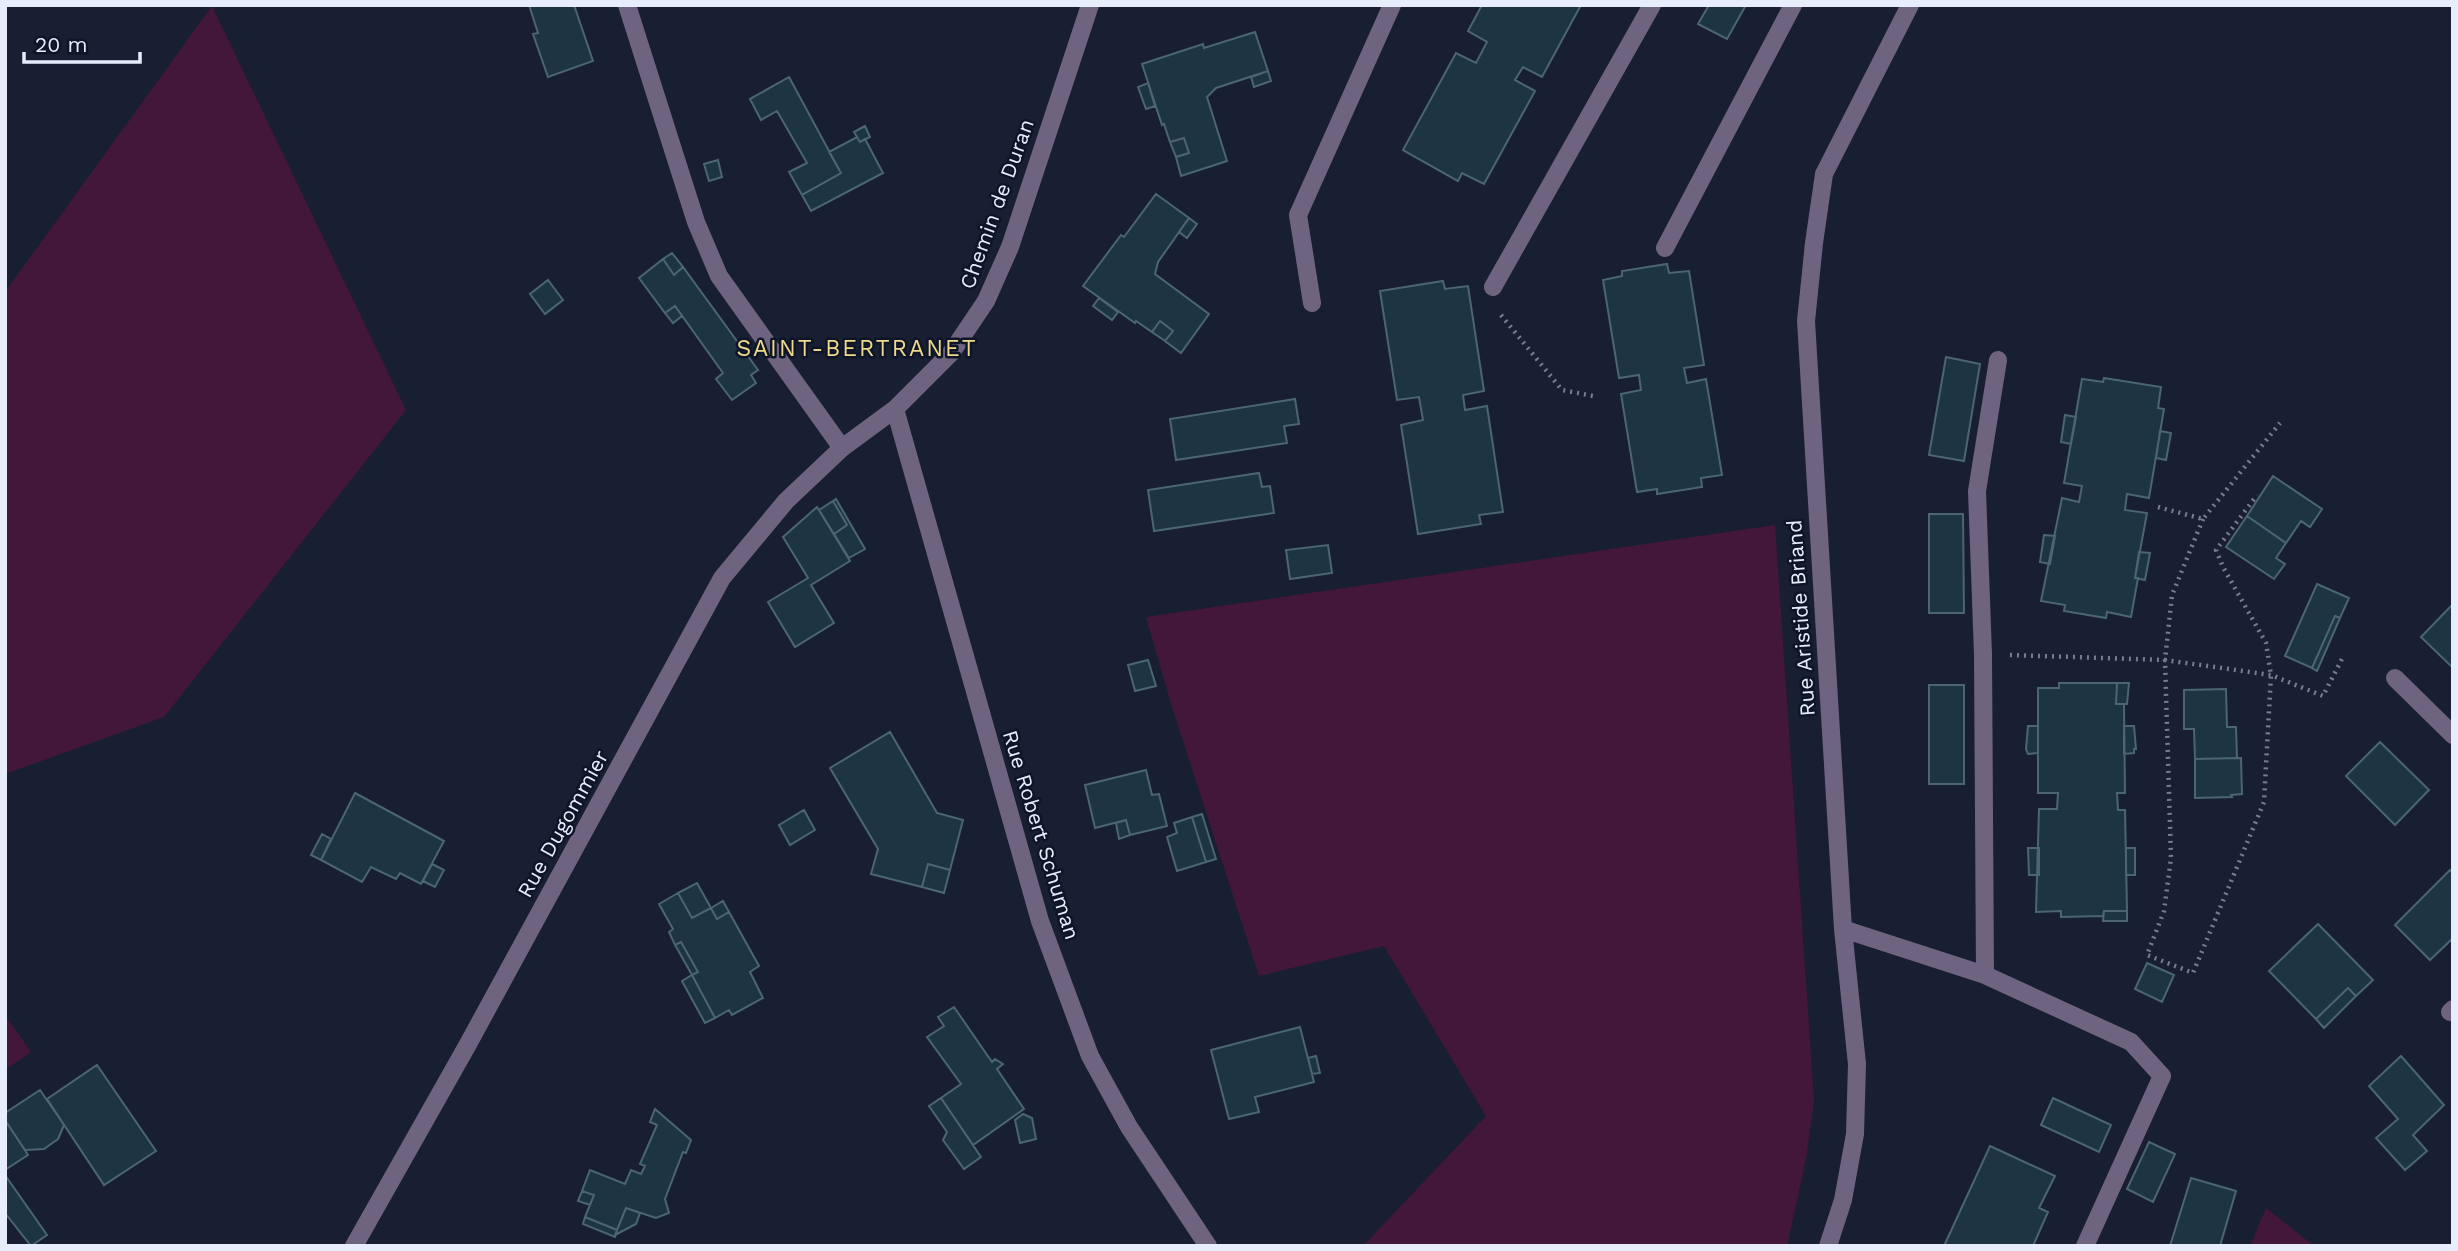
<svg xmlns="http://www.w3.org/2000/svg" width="2458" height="1251" font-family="'Work Sans',sans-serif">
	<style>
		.green { fill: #431739 }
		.building { fill: #1d3543; stroke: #4b6574; stroke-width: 2 }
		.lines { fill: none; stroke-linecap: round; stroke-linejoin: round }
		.path { stroke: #787e8f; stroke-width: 4.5; stroke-dasharray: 2 5; stroke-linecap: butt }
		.minor { stroke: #6f647f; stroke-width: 18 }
		.labels { text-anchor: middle; stroke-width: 5; stroke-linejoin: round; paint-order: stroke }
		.street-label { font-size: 21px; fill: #e7edfb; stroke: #0f1528 }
		.neighbourhood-label { font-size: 23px; letter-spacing: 2px; fill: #eed98c; stroke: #0f1528 }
	</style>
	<rect width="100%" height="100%" fill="#181f32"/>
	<path class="green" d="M212,6L406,410L164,717L5,774V292Z
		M1775,525L1814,1101L1806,1159L1787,1246H1363L1486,1116L1384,946L1259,976L1171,704L1146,617Z
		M5,1015L31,1052L5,1070Z
		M2266,1208L2314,1246H2250Z"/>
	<path class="building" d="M529,5H574L593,61L548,77L533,34L538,33Z
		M1482,5H1581L1542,77L1523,67L1515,80L1535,91L1484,184L1462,173L1458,181L1403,150L1456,53L1476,63L1487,42L1468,31Z
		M1709,5H1746L1727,39L1698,24Z
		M1255,32L1268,71L1216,88L1207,97L1227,161L1181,176L1176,157L1189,153L1184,138L1170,142L1164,124L1162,125L1142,64L1203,44L1204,48Z
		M1268,71L1271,81L1254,87L1251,77Z
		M789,77L841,173L802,195L789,172L807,163L777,111L761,120L750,99Z
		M1148,83L1155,106L1146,109L1138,87Z
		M865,126L870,137L860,142L854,132Z
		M857,137L860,142L865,139L883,173L811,211L802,195L841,173L829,152Z
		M1184,138L1189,153L1176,157L1170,142Z
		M718,160L722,177L709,181L704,164Z
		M1156,194L1189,218L1158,262L1155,274L1209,314L1181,353L1165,341L1173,331L1160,321L1152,332L1136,321L1135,323L1083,286L1121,235L1124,237Z
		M1189,218L1197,224L1187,238L1179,232Z
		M672,253L683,267L674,275L663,259Z
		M663,259L674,275L683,267L758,370L751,375L756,383L732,400L716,379L723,373L675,306L665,313L639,278Z
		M1667,264L1669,273L1689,271L1704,365L1684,368L1687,383L1706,379L1722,475L1701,478L1702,487L1657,494V489L1637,492L1621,394L1641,390L1639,375L1619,378L1603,280L1622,276V271Z
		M548,280L563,300L545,314L530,294Z
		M1443,281L1445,289L1468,286L1484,391L1463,395L1465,410L1487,406L1503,512L1479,515L1481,524L1418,534L1401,425L1423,420L1419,397L1397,400L1380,291Z
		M1099,298L1118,312L1112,320L1093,306Z
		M675,306L682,316L673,323L665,313Z
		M1160,321L1173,331L1165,341L1152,332Z
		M1946,357L1980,364L1964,461L1929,455Z
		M2104,378L2161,387L2158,408L2164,409L2149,498L2127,494L2125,510L2147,513L2135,578H2138L2131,617L2107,612L2106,618L2064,611L2065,605L2041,601L2062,498L2079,502L2082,486L2064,483L2082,379L2103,382Z
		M1295,399L1299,424L1284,426L1287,443L1176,460L1170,419Z
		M2065,415L2076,417L2071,444L2061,442Z
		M2160,431L2171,433L2166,460L2156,458Z
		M1259,473L1262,487L1270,486L1274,513L1154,531L1148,490Z
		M2273,476L2322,509L2310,527L2301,521L2286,543L2247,516Z
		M836,499L865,549L849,558L834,534L847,525L833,501Z
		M833,501L847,525L834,534L819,510Z
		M817,507L850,561L811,585L834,623L795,647L768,602L808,578L783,537Z
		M1929,514H1963L1964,613H1929Z
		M2247,516L2286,543L2276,558L2285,564L2274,579L2226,547Z
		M2044,535L2055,536L2050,564L2040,562Z
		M1328,545L1332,573L1290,579L1286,550Z
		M2139,552L2150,553L2145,580L2135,578Z
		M2317,584L2349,598L2340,618L2335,616L2312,668L2285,656Z
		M2453,604V668L2421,637Z
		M2335,616L2340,618L2317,671L2312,668Z
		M1148,660L1156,686L1135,691L1128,665Z
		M2059,683H2117L2116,704H2124L2125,793H2117L2118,810H2125L2127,911H2104L2103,916L2061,917V911L2036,912L2039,809H2057L2058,793H2038V688H2059Z
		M2117,683H2129L2127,704H2116Z
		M1929,685H1964V784H1929Z
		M2226,689L2227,727H2236L2237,758L2195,759L2194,729H2184V690Z
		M2028,726H2038V753L2028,754L2026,749Z
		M2124,726H2134L2136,749H2134V753L2124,754Z
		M890,732L937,813L963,820L950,870L928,864L922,887L871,874L878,849L830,768Z
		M2380,742L2429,790L2395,825L2346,776Z
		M2241,758L2242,794L2231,795L2232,797L2195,798V759Z
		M1146,770L1152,795L1159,794L1167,826L1130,835L1126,820L1095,828L1085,785Z
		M355,793L444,841L421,884L400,873L396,879L371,867L362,882L321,860Z
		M804,810L815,830L790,845L779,825Z
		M1202,814L1216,859L1206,862L1192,817Z
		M1192,817L1206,862L1177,871L1167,837L1177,833L1174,823Z
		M1126,820L1130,835L1119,839L1116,823Z
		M322,834L331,839L321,860L311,855Z
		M2028,848H2039V875H2029Z
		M2126,848H2135V875H2126Z
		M432,864L444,870L435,887L423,881Z
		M928,864L950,870L944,893L922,887Z
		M2450,870L2453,873V938L2430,960L2395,925Z
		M697,883L711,908L692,918L678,893Z
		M678,893L692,918L711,908L717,919L729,912L759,966L750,972L763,998L732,1015L729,1010L715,1018L692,975L698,972L681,942L675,945L669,932L673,929L659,904Z
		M723,901L729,912L717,919L711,908Z
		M2104,911H2127V921H2103Z
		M2318,924L2373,980L2356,996L2348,988L2316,1019L2269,971Z
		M681,942L698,972L692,975L675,945Z
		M2147,963L2174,975L2162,1002L2135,989Z
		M692,975L715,1018L705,1023L682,981Z
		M2348,988L2356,996L2324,1028L2316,1019Z
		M954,1007L992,1062L995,1059L1003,1064L997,1069L1024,1109L973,1145L941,1098L961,1084L927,1037L944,1026L938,1017Z
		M1300,1027L1314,1082L1255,1097L1259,1112L1229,1119L1211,1050Z
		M1316,1056L1320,1073L1312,1074L1308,1058Z
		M2401,1056L2444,1105L2413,1135L2427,1151L2405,1170L2376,1138L2398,1119L2369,1086Z
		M97,1065L156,1151L104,1185L47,1099Z
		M40,1090L64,1125L58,1139L44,1149L25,1150L5,1120V1113Z
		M941,1098L981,1157L964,1169L943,1140L947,1132L929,1106Z
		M2053,1098L2111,1125L2099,1152L2041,1125Z
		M655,1109L691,1140L686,1153L683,1152L665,1199L669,1213L656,1218L626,1208L617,1230L585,1217L594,1195L582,1191L590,1170L625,1184L631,1170L641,1174L645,1166L640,1164L657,1125L650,1122Z
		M1023,1114L1032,1118L1036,1139L1020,1143L1015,1120Z
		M5,1120L28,1155L5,1170Z
		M2149,1142L2175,1154L2153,1202L2127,1189Z
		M1990,1146L2055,1176L2039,1208L2048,1212L2033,1246H1944Z
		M5,1175L47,1235L31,1246L5,1213Z
		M2191,1178L2236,1191L2220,1246H2170Z
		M582,1191L594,1195L590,1205L578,1201Z
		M626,1208L640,1213L636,1224L615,1235Z
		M585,1217L617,1230L615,1237L583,1224Z"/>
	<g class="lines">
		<path class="path" d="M1501,315L1562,390L1593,396
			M2158,507L2203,519L2280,423
			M2203,519L2172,595L2165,660L2271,675L2323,696L2344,655
			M2010,655L2165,660L2171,858L2164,911L2147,955L2193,973L2264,802L2271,675L2266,643L2223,567L2216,550L2257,495"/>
		<path class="minor" d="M627,5L696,222L719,276L842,448
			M1665,248L1793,5
			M1493,287L1652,5
			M1312,303L1298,215L1392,5
			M895,409L1040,921L1090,1056L1129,1127L1208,1246
			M2395,678L2453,735
			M1843,929L1985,975L2131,1042L2162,1076L2085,1246
			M1985,975L1983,654L1977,491L1998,360
			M2450,1012L2453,1009
			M354,1246L467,1046L722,578L786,501L842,448L895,409L951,353L986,301L1010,247L1090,5
			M1828,1246L1843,1200L1855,1134L1857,1064L1843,929L1806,321L1814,243L1824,174L1910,5"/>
	</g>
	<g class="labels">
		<g class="street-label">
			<text transform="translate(997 204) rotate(-70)" y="7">Chemin de Duran</text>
			<text transform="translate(1801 618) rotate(-94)" y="7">Rue Aristide Briand</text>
			<text transform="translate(563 824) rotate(-61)" y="7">Rue Dugommier</text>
			<text transform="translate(1041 835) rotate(73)" y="7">Rue Robert Schuman</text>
		</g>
		<g class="neighbourhood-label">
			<text x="857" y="356">SAINT-BERTRANET</text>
		</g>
	</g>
	<rect width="2458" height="1251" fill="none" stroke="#e7edfb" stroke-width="14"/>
	<path d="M24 52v10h116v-10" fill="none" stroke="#e7edfb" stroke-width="3.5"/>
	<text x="35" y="52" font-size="21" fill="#e7edfb" stroke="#0f1528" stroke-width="5" paint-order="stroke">20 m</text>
</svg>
